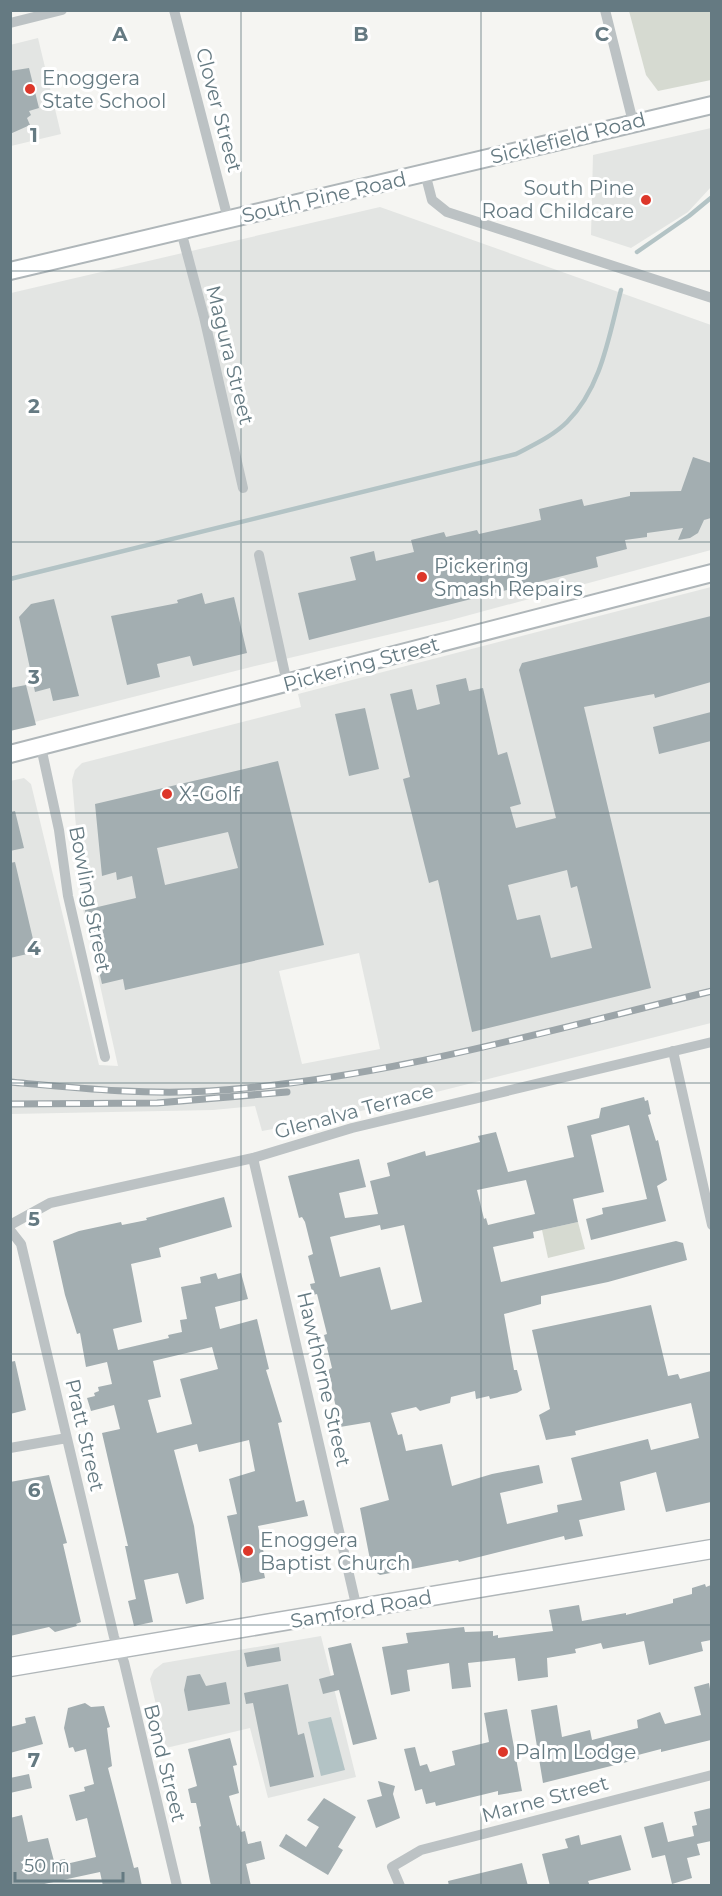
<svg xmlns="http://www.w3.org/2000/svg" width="722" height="1896" font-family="Montserrat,sans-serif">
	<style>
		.built { fill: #e3e5e3; fill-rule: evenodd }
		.green { fill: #d6dad1 }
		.water { fill: #b3c3c5 }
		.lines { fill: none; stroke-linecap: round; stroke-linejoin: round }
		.stream { stroke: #b3c3c5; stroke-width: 4.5 }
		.building { fill: #a3aeb1; fill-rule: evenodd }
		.secondary-casing { stroke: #afb6b9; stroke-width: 20 }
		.primary-casing { stroke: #b0b6b9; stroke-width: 21 }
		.minor { stroke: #bcc2c4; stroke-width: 10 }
		.secondary { stroke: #fff; stroke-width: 16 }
		.primary { stroke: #fff; stroke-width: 18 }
		.rail-casing { stroke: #9ca5a9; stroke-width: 7 }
		.rail { stroke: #fff; stroke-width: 4.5; stroke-dasharray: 14; stroke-linecap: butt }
		.grid { fill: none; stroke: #657a82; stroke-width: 1.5; stroke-opacity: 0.55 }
		.poi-dot { fill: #dd372a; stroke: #fff; stroke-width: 2 }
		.labels { text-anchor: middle; stroke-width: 6; stroke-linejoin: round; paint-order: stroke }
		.poi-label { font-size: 20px; fill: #657a82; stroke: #fff; text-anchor: start }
		.street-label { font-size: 20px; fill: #657a82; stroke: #fff }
		.grid-label { font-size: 20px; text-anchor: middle; font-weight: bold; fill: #657a82; stroke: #fff; stroke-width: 6; stroke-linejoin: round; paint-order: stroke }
	</style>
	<rect width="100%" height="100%" fill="#f5f5f2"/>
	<path class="built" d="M38,38L61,134L11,146L10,45Z
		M711,128V187L688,212L631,248L591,235L593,155Z
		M380,207L711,325V550L451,620L251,667L11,728V293Z
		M711,587V1023L333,1118L262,1131L255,1106L213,1110L11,1114L10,781L24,778L31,784L99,1065L118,1066L83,909L72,780L75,770L82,763L301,707L298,694ZM359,953L380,1049L302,1064L279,971Z
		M321,1636L356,1777L268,1798L250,1728L166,1748L150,1679L154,1670L163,1663Z"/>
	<path class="green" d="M629,11H711V80L658,91L646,75Z
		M578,1222L585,1249L548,1258L542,1230Z"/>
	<path class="water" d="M331,1717L345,1770L321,1776L308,1722Z"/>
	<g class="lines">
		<path class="stream" d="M637,252L689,216L712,197
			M10,579L516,454C533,445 553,436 567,422C602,387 609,335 621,290"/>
	</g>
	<path class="building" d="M29,68L39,108L29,111L31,115L27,118L30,125L10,134V71Z
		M693,457L711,463V518L704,520L698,533L690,538L678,540L683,528L647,533V537L625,540L627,549L596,557L598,567L309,640L298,593L356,580L350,557L374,551L376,561L414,552L411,540L444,532L446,537L477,530L479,534L541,520L539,509L582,499L584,506L630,496V492L681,491Z
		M202,593L205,604L234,597L247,653L193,666L190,656L157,664L160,677L127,685L111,616L178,603L177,600Z
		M54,599L79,696L53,701L50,688L35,692L19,617L31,604Z
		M711,616V682L655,698L654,694L584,707L651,988L472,1032L438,880L429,883L403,779L410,777L390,694L412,689L417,710L440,704L436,685L466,678L469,691L483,688L498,755L507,752L521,804L510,807L516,828L556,818L519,670L522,663ZM567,870L571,888L577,886L592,948L551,958L540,915L517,920L508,885Z
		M26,685L36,725L10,731V688Z
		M365,708L379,769L349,776L335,714Z
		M711,712V741L659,754L653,727Z
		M278,761L324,945L125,990L123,979L102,984L85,910L136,898L132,876L117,880L116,872L102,876L95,804ZM228,832L238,868L165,885L157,848Z
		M15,811L24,848L10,851V812Z
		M15,862L36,952L10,958V863Z
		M644,1097L645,1101L648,1100L651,1114L648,1115L656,1141L658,1140L667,1180L657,1186L666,1221L591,1240L586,1219L603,1214L602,1208L647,1199L629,1125L591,1135L604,1192L573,1199L578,1222L533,1232L534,1238L493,1247L501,1282L676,1241L683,1243L687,1260L608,1282L541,1296V1304L504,1314L514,1370H517L522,1390L517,1393L490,1399L489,1396L476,1399L475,1391L451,1397L450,1403L427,1409L420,1411L416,1407L391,1413L398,1435L402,1434L406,1451L442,1444L452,1486L492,1474L539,1465L543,1483L500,1493L507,1524L558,1512L557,1505L582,1500L571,1458L648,1439L651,1450L699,1438L691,1403L575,1431L576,1435L546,1440L539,1415L550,1409L532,1330L651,1305L668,1376L678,1374L680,1379L711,1371V1502L666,1512L656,1472L620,1482L625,1510L579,1520L583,1536L565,1540L564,1536L459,1562L458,1560L380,1575L372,1570L360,1508L389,1500L370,1422L340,1427L328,1370L332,1368L324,1335L327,1334L317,1294L313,1295L310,1284L315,1283L308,1256L313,1254L305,1222L302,1217L299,1218L288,1176L359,1159L366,1187L339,1193L345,1218L378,1214L370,1181L390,1176L387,1163L425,1151L426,1156L480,1142L478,1136L496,1132L508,1172L574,1157L567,1126L599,1118L601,1108ZM526,1180L535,1214L488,1225L486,1218L484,1219L477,1190ZM380,1225L381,1230L404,1225L422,1302L391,1310L380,1267L340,1277L330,1237Z
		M224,1197L232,1227L159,1248L161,1257L131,1264L142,1322L113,1329L118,1350L169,1338L168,1335L182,1332L180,1320L187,1319L181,1287L201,1283L200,1277L216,1273L218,1279L241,1273L248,1299L215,1307L220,1329L257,1319L269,1369L266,1370L282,1422L278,1423L296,1502L304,1500L308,1516L258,1526L267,1568H263L265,1578L242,1583L227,1516L237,1514L229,1479L255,1471L249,1440L199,1452L197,1444L174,1450L194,1526L204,1599L186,1604L178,1573L144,1580L153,1622L134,1626L128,1601L136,1599L125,1546H128L127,1542L102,1433L120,1429L114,1405L91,1411L87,1398L95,1396L94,1393L99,1391L98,1387L112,1384L107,1362L86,1367L80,1333L77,1334L65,1295L53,1241L79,1231L121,1222L122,1225L147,1220L146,1218ZM212,1347L218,1369L180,1379L192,1424L157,1433L148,1400L161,1397L153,1361Z
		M15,1361L26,1410L10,1414V1362Z
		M49,1475L67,1543L63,1544L81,1622L76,1624L77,1626L55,1632L49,1627L10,1636V1482Z
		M705,1584L706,1587L711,1585V1640L701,1642L703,1651L649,1665L644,1641L603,1649L601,1643L575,1649L576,1653L547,1658L548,1677L518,1681L515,1658L468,1663L471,1687L452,1689L449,1663L407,1670L410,1691L391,1695L382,1647L408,1643L406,1633L464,1627L465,1632L493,1631V1636L498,1635V1638L553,1631L549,1610L579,1605L582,1621L626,1613V1615L673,1603V1599L692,1594V1588Z
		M351,1643L377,1739L353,1745L339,1690L323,1694L319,1679L334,1675L328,1648Z
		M279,1647L281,1661L247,1667L244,1653Z
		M200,1674L206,1686L226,1682L230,1704L188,1711L184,1690L187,1676Z
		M709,1683L711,1695V1740L661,1752V1749L638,1755L639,1759L543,1783L531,1710L557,1705L562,1737L590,1730L592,1740L638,1728L637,1720L660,1712L665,1724L701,1715L694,1687Z
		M288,1684L298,1735L304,1733L314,1777L270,1787L253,1703L246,1704L244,1693Z
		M85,1703L91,1707L104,1706L110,1727L107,1728L112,1766L108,1768L134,1868L138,1867L142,1886H103L100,1872L35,1886H10V1818L22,1815L28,1842L48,1838L54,1861L65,1859L66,1864L96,1857L87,1818L76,1821L69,1795L85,1791L84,1787L94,1784L86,1749L75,1752L73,1747L69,1748L64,1728L68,1708Z
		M507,1709L522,1791L498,1795V1791L436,1806L435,1802L426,1804L422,1789L415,1791L404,1749L415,1747L420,1766L427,1764L430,1772L455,1765L452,1751L489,1742L484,1713Z
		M35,1716L43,1744L10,1753V1727L26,1723L25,1718Z
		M230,1738L237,1765L233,1766L239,1793L229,1796L237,1826L239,1825L241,1832L245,1831L248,1844L261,1841L265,1859L246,1864L251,1886H211L199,1827L201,1826L196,1803H191L188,1789L197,1786L188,1749Z
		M29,1774L32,1788L10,1793V1778Z
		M378,1781L395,1786L393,1794L400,1818L376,1828L367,1800L382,1796Z
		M324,1798L356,1817L338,1847L343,1850L328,1875L279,1846L286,1834L306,1847L319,1827L307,1820Z
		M711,1808V1841L697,1844L700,1855L687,1858L692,1878L672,1884L665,1855L652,1858L644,1827L663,1822L668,1842L694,1836L692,1826L697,1825L694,1812Z
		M579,1835L581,1845L621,1835L631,1870L588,1881L590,1886H550L542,1854L568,1848L565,1839Z
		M522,1863L528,1886H449L448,1881Z"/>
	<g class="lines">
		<g class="secondary-casing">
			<path id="secondary" d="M10,271L712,105
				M10,754L712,573"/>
		</g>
		<g class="primary-casing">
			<path id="primary" d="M10,1667L712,1549"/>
		</g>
		<path class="minor" d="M174,10L228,219
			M605,10L633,122
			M10,23L62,10
			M425,173L432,200L447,212L712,298
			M181,231L204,317L243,488
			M259,555L287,683
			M41,747L59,830L68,896L105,1057
			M673,1051L712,1225
			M253,1158L357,1609
			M10,1225L50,1203L253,1158L352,1128L712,1042
			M10,1230L21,1244L114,1637L124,1662L177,1886
			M10,1448L67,1438
			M400,1886L392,1867L421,1850L712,1775"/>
		<use href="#secondary" class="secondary"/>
		<use href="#primary" class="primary"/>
		<g class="rail-casing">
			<path id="rail" d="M10,1082C77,1088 143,1095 210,1091C380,1080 546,1031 712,991
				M10,1104L157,1103L287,1092"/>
		</g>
		<use href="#rail" class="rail"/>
	</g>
	<path class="grid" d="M241,10V1886M481,10V1886M10,271H712M10,542H712M10,813H712M10,1083H712M10,1354H712M10,1625H712"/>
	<g class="poi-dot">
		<circle cx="30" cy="89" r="6"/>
		<circle cx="646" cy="200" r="6"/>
		<circle cx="422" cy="577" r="6"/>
		<circle cx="167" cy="794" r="6"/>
		<circle cx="248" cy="1551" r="6"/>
		<circle cx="503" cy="1752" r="6"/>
	</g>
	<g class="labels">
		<g class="poi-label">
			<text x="42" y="85">Enoggera<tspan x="42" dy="23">State School</tspan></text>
			<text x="634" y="195" text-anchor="end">South Pine<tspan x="634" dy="23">Road Childcare</tspan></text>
			<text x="434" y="573">Pickering<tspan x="434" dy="23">Smash Repairs</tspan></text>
			<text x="179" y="801">X-Golf</text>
			<text x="260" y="1547">Enoggera<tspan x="260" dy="23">Baptist Church</tspan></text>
			<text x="515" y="1759">Palm Lodge</text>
		</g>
		<g class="street-label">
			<text transform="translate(219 110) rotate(75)" y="7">Clover Street</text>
			<text transform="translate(568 138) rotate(-14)" y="7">Sicklefield Road</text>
			<text transform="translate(324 197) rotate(-13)" y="7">South Pine Road</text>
			<text transform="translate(230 355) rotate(76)" y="7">Magura Street</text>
			<text transform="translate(361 664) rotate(-15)" y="7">Pickering Street</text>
			<text transform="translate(90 899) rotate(79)" y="7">Bowling Street</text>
			<text transform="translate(354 1111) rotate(-15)" y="7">Glenalva Terrace</text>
			<text transform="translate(324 1379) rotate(77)" y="7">Hawthorne Street</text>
			<text transform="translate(85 1435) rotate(77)" y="7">Pratt Street</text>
			<text transform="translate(361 1609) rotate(-10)" y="7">Samford Road</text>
			<text transform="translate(165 1763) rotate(76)" y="7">Bond Street</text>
			<text transform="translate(545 1799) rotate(-15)" y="7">Marne Street</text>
		</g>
	</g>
	<g class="grid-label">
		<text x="120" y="41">A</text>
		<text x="361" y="41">B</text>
		<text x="602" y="41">C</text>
		<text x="34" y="142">1</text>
		<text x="34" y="413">2</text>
		<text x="34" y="684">3</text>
		<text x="34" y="955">4</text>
		<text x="34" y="1226">5</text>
		<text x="34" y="1497">6</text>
		<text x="34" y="1767">7</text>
	</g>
	<rect width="722" height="1896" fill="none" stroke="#657a82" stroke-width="24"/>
	<path d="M15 1872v9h108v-9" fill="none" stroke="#657a82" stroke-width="3"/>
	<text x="24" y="1872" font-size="18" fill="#657a82" stroke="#ffffff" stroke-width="4.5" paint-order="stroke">50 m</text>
</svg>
